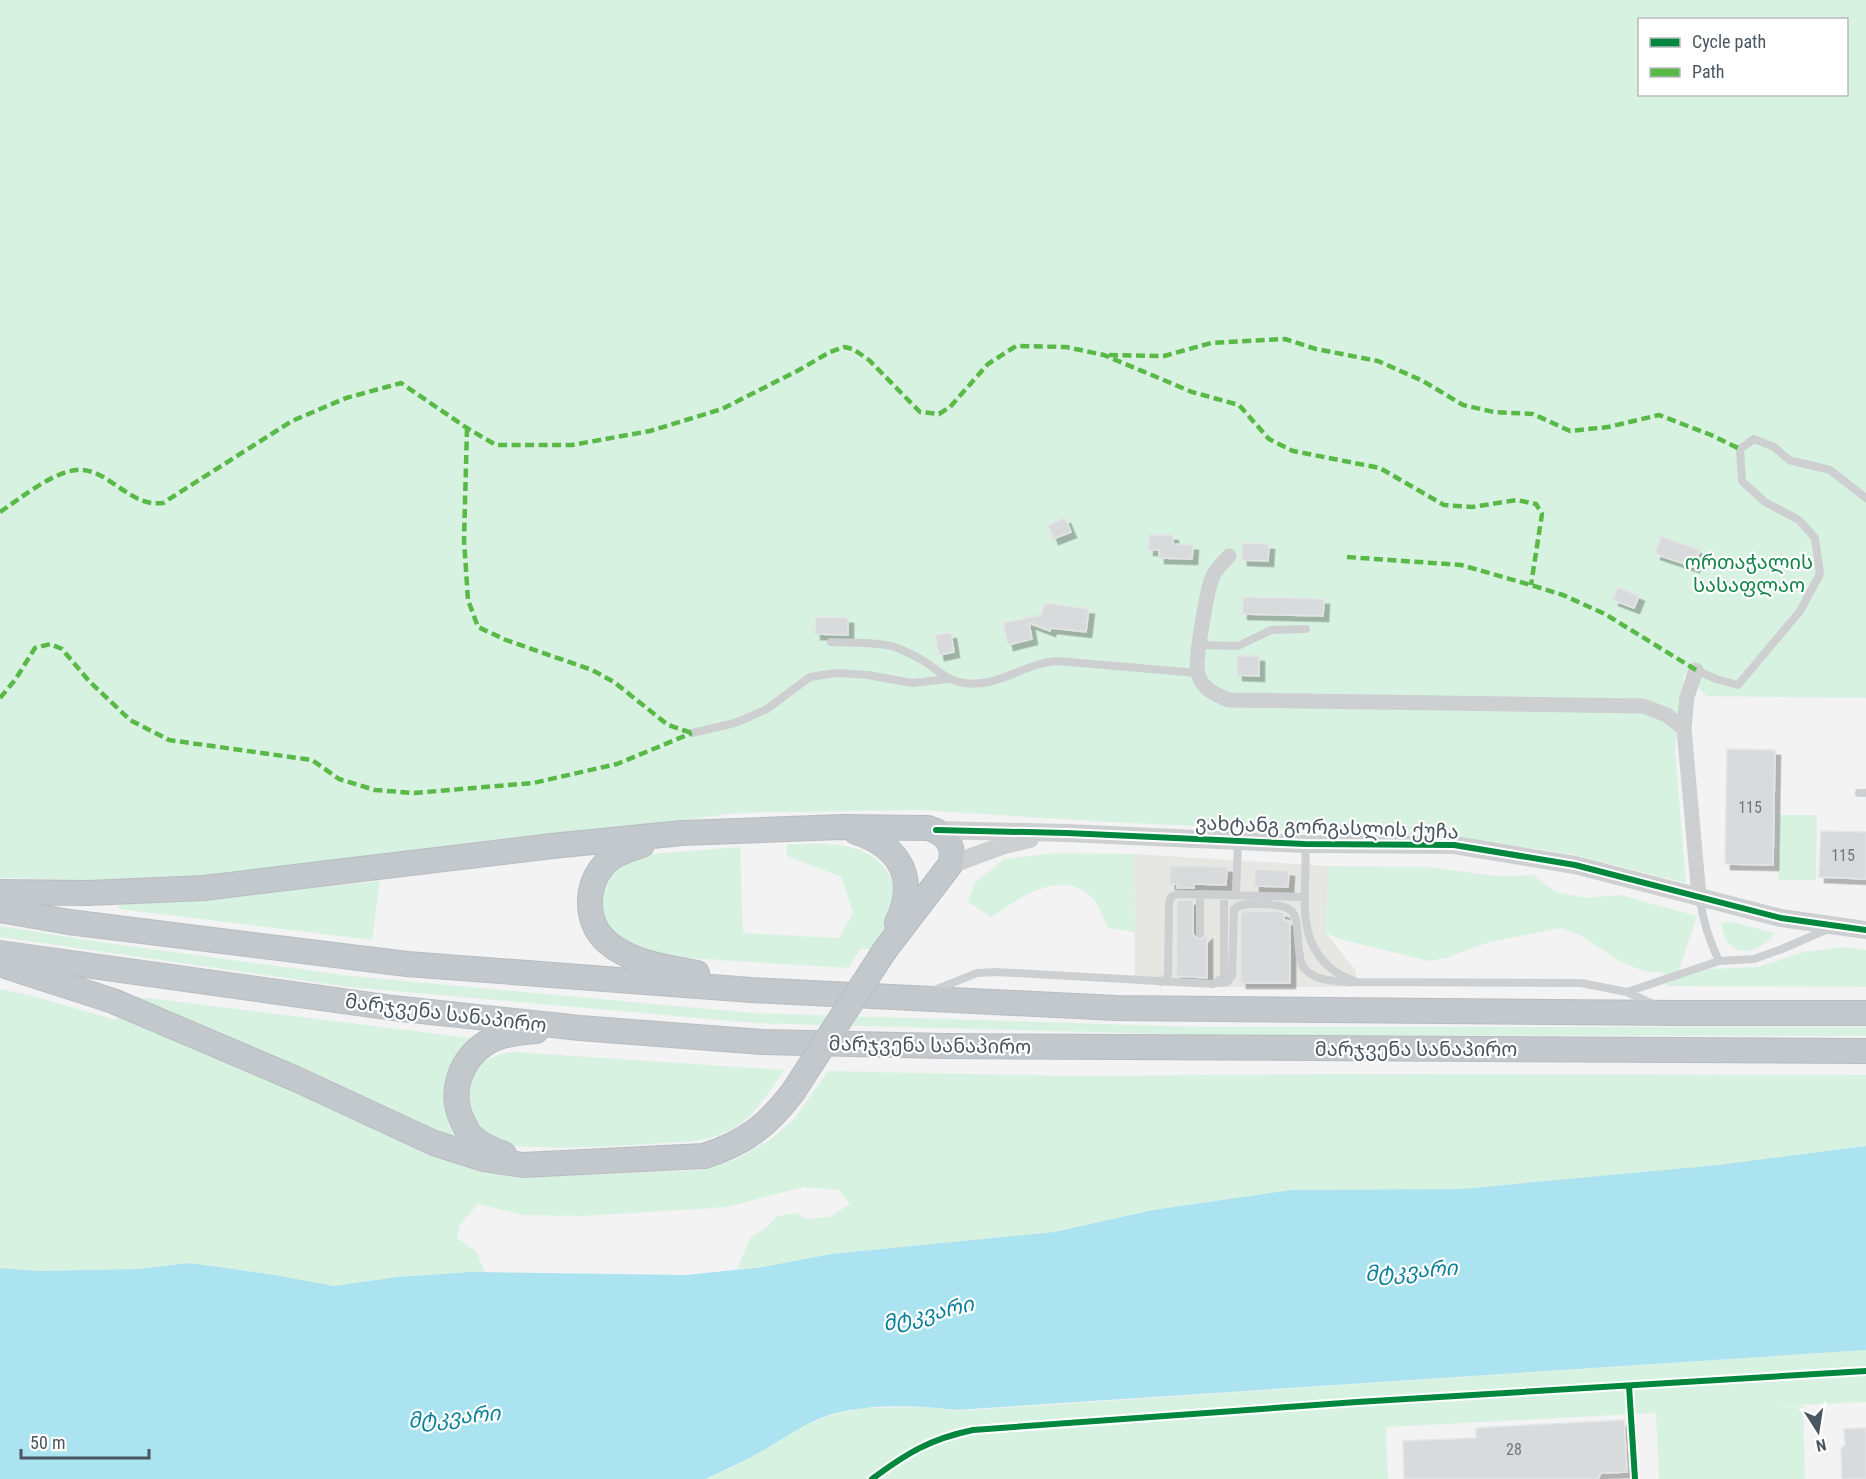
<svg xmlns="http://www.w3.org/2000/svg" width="1866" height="1479" font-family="'Roboto Condensed','Noto Sans Georgian',sans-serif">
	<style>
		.commercial { fill: #e6e6e2 }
		.green { fill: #d8f2e1; fill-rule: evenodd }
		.water { fill: #ace3f0 }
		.building { fill: #d9dadb; stroke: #e4e5e6; stroke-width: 1.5; filter: url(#shadow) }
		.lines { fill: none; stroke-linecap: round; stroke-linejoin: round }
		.trunk-casing { stroke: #b8bdc2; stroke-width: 26 }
		.service { stroke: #cdcfd1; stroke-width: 8 }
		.minor { stroke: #cdcfd1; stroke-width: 15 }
		.tertiary { stroke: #cdcfd1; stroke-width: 18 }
		.trunk { stroke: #c3c8cc; stroke-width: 24 }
		.trunk-bridge-casing { stroke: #b8bdc2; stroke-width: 26; stroke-linecap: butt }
		.trunk-bridge { stroke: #c3c8cc; stroke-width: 24 }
		.quiet { stroke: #58b947; stroke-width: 4.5; stroke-dasharray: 9 4.5; stroke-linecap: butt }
		.cycleway-casing { stroke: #fff; stroke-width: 10 }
		.cycleway { stroke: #00873e; stroke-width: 6 }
		.labels { text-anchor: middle; stroke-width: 4.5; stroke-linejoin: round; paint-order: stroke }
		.number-label { font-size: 16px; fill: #6e7880 }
		.park-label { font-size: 20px; fill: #16854b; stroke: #fff }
		.street-label { font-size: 20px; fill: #495660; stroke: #fff }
		.water-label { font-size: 21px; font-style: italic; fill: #0b809a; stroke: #fff }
	</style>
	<defs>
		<filter id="shadow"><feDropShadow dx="5.5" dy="5.5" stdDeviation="0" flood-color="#0004"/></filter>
	</defs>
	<rect width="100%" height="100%" fill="#f3f3f3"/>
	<path class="commercial" d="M1134,854L1329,866L1326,933L1356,971V987H1189L1135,984Z"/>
	<path class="green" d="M0,0H1866V698L1707,696L1684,674L1675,750L1686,883L1570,854L1463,838L1108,822L919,810L736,813L225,881H124L0,878ZM1640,20H1846V94H1640Z
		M1779,815H1817L1816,880H1778Z
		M787,844C821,844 868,839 887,872C895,885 897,897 893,912C890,925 881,938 875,949H861L848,968L655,956L641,953L596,923L602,876L637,855L740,847L743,933L839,938L853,913L842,877L787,856Z
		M1056,853L1134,854L1135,932L1108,928C1104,918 1098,903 1089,895C1058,869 1019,899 991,917L968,902L975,883L1004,859Z
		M1329,866L1428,867L1496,876L1533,875L1556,892L1586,898L1620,895L1697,916L1679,970L1757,967L1804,952L1844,947L1866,950V987L1667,986L1663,973L1644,971L1623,963L1580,935L1561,928L1489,942L1446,958L1429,961L1343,940L1325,933Z
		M380,881L372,940L119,909L118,903L189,901Z
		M1732,922L1775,933C1757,957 1725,960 1721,923Z
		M0,926L99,942L351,976L752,1013L1199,1027H1866V1036L1202,1035L755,1023L349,987L0,937Z
		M0,989L29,995L116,1020L118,1012L479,1168L520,1178L701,1170L736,1159L770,1140L795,1118L828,1071L1071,1076L1334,1074L1866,1075V1146L1718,1165L1461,1189L1291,1190L1153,1210L1054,1232L831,1254L763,1267L737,1269L750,1238L766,1228L777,1216L797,1213L807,1219L830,1217L850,1204L839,1190L803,1187L727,1207L585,1216L523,1215L478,1204L459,1226L457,1238L476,1251L485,1272L397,1277L334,1286L269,1274L190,1263L137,1269L39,1271L0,1268Z
		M124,995L470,1038L474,1041L460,1054L467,1146Z
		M514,1052L784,1070C757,1109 747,1132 695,1141C658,1143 507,1157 482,1137C475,1131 470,1117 465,1109L470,1072L484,1055L487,1060L501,1054Z
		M1866,1350V1402L1763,1407L1803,1406L1805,1479H1659L1656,1413L1386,1427L1388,1479H705L735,1466L790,1433L824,1417L861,1408L932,1407L956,1411Z"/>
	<path class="water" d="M1866,1146V1350L956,1410C916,1405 862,1403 823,1417C803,1425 785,1437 767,1448C747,1460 726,1470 705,1479H0V1268L39,1271L137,1269L190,1263L269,1274L334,1286L397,1277L472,1272L686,1275L763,1267L831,1254L1054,1232L1153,1210L1291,1190L1461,1189L1718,1165Z"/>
	<path class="building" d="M1065,518L1071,532L1053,539L1048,525Z
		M1149,535H1173V544L1193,545L1192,559L1159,558V550H1148Z
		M1661,536L1700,550L1694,567L1655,554Z
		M1242,543L1269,544L1268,561L1242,560Z
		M1618,587L1639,596L1634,608L1613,600Z
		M1243,597L1324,599L1323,616L1242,614Z
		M1045,603L1089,609L1086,632L1051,628L1050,631L1029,623L1032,639L1008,645L1003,623L1041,615Z
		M816,617L848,618V635L815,634Z
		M951,633L954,652L939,655L935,635Z
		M1237,656H1259V676L1237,675Z
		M1727,749L1775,750L1773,865L1725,864Z
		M1821,831L1866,832V879L1819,877Z
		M1170,866L1227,867L1226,885L1194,884V888H1177V884H1170Z
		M1255,869L1289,871L1288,887L1254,886Z
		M1178,900H1193V934L1195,937L1202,939L1207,934V978L1176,976L1177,901Z
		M1277,911L1284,913V920L1290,921V983H1241V912Z
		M1624,1420L1627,1472L1601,1473L1598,1479H1404L1403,1441L1476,1438V1428Z
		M1866,1428V1479H1842L1841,1448L1845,1445L1844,1429Z"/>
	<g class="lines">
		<g class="trunk-casing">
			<path id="trunk" d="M856,832C901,847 918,879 897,923
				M642,845C633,848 621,852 613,857C585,876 582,920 607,942C631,963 666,967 697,973
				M0,892L88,893L204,888L552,846L682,833L841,827L928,828C946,833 956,846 950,865L885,950
				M0,910L69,922L407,964L751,990L1116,1008L1675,1013H1866
				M0,953L393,1008L580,1028L762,1042L944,1046L1866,1051
				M8,967L113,1001L296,1079L434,1143L484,1159L523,1165L704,1156C745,1143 767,1126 793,1092
				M504,1154C491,1150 481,1145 471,1136C467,1132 465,1125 462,1120C449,1092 460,1060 486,1043C501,1034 519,1032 536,1031"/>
		</g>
		<path class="service" d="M831,642C847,643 882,642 895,647C905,651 915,656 924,661C938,670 947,681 964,683C999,688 1024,663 1057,661L1197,673
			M1200,645L1238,646L1271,630L1306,629
			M1696,670L1716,679L1738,685L1800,611L1820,574L1815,538L1799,520L1765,502L1742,481L1740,449L1754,439L1774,447L1789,460L1830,470L1866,498
			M692,733L735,723L767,709L810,677L836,673L868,675L912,683L948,679
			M1859,793H1866
			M1305,844C1309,888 1291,941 1336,972C1342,976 1350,979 1357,982L1581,983L1627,992L1655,1005
			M1236,895L1238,842
			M1700,899C1703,922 1709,940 1719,961L1754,959L1782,949L1828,929
			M1200,934V894
			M1161,982L1167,978L1168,973L1169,904L1171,897L1177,894L1304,897
			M1217,983L1227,982L1232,976L1234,909C1240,903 1251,904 1260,904C1302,905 1295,914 1299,950C1300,956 1300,963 1304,968C1316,982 1336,981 1352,982
			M932,991L977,973L996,972L1213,984L1224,977V895
			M1627,992L1719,961"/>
		<path class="minor" d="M1229,556C1223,562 1215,570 1212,578C1207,592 1194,662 1198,674C1203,690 1215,694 1229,700L1643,706L1667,715L1684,729L1699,896
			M1684,729L1687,697L1696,670"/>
		<path class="tertiary" d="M936,830L1067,833L1305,844L1454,845L1575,865L1781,918L1866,930
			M950,865L1004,845L1030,839"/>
		<use href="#trunk" class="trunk"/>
		<g class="trunk-bridge-casing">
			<path id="trunk-bridge" d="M793,1092L885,950"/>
		</g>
		<use href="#trunk-bridge" class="trunk-bridge"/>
		<path class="quiet" d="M1109,355L1164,356L1211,343L1285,339L1316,349L1378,361L1423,381L1463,405L1494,412L1533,414L1570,431L1608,427L1659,415L1711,435L1740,449
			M467,428L464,540L468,600L478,627L506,640L592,670L614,682L668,725L692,733
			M0,512C20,499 58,467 83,470C97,471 109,481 120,488C135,498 146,505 163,503L292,421L346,398L401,383L467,428L496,445H572L650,431L722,409L799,370L830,352L844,347L853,349L869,360L920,412L939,414L950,407L988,364L1016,346L1066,347L1104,355L1192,392L1239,405L1269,439L1293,451L1380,468L1444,505L1472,507L1517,500L1536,504L1542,514L1531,585
			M1347,557L1461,565L1531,585L1563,595L1605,614L1696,670
			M0,698L15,680L35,648L50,644L62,649L89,681L130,720L169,740L312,760L339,779L375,790L414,793L533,783L617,764L692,733"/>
		<g class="cycleway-casing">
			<path id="cycleway" d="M936,830L1067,833L1305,844L1454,845L1575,865L1781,918L1866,930
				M1629,1386L1635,1479
				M872,1479C907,1453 930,1439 973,1430L1357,1402L1866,1371"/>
		</g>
		<use href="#cycleway" class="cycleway"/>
	</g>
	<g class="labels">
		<g class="number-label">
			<text x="1750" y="813">115</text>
			<text x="1843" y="861">115</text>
			<text x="1514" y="1455">28</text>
		</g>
		<g class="park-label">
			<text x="1749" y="569">ორთაჭალის<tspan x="1749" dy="23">სასაფლაო</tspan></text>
		</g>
		<g class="street-label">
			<text transform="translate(1327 827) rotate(2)" y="7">ვახტანგ გორგასლის ქუჩა</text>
			<text transform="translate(446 1013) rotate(7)" y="7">მარჯვენა სანაპირო</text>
			<text transform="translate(930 1045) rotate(1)" y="7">მარჯვენა სანაპირო</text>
			<text x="1416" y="1056">მარჯვენა სანაპირო</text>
		</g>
		<g class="water-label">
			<text transform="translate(1411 1271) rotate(-4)" y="7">მტკვარი</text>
			<text transform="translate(928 1314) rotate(-13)" y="7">მტკვარი</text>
			<text transform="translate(454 1417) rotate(-5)" y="7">მტკვარი</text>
		</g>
	</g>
	<rect x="1638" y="18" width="210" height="78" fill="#ffffff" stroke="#b6bbbf" stroke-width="1.5"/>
	<rect x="1650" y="38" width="30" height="9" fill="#00873e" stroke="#b6bbbf" stroke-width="1.5"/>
	<text x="1692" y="48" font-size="18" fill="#495660">Cycle path</text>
	<rect x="1650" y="68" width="30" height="9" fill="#58b947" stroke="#b6bbbf" stroke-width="1.5"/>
	<text x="1692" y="78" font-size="18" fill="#495660">Path</text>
	<g transform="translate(1818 1431) rotate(168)" stroke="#ffffff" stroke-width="4.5" paint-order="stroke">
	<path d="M0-4.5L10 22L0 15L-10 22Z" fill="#495660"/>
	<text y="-9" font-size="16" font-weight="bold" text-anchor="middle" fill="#495660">N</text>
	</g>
	<path d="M21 1449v9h128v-9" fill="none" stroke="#495660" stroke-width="3"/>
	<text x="30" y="1449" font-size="18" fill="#495660" stroke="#ffffff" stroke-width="4.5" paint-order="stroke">50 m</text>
</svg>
